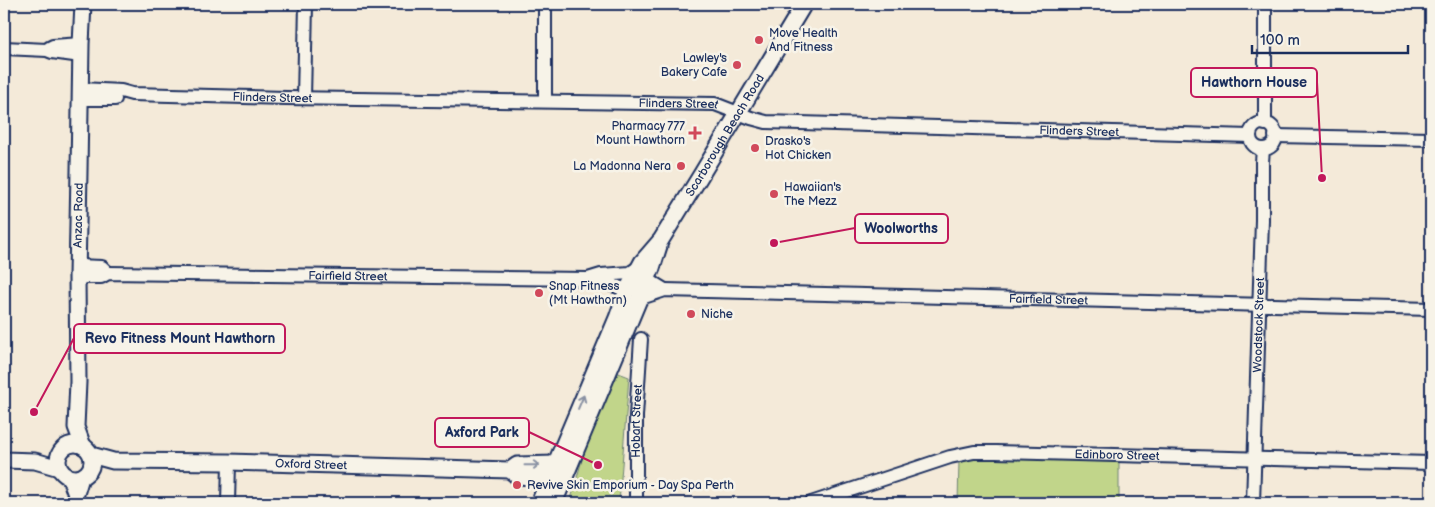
<svg xmlns="http://www.w3.org/2000/svg" width="1435" height="507" font-family="'Balsamiq Sans',sans-serif">
	<style>
		.green { fill: #c1d58a; stroke: #6e8274 }
		.lines { fill: none; stroke-linecap: round; stroke-linejoin: round }
		.minor-casing { stroke: #1b2f5e; stroke-width: 16 }
		.major-casing { stroke: #1b2f5e; stroke-width: 19 }
		.minor { stroke: #f7f3e8; stroke-width: 12 }
		.major { stroke: #f7f3e8; stroke-width: 15 }
		.oneway { stroke: #8991a3 }
		.poi-dot { fill: #d1495b; stroke: #f7f3e8; stroke-width: 2 }
		.labels { text-anchor: middle; stroke-width: 5; stroke-linejoin: round; paint-order: stroke }
		.poi-label { font-size: 12px; fill: #1b2f5e; stroke: #f7f3e8; text-anchor: start }
		.street-label { font-size: 12px; fill: #1b2f5e; stroke: #f7f3e8 }
		.leader { fill: none; stroke: #c2185b; stroke-width: 2 }
		.callout-dot { fill: #c2185b; stroke: #f7f3e8; stroke-width: 2 }
		.callout { fill: #f7f3e8; stroke: #c2185b; stroke-width: 2 }
		.callout-label { font-size: 14px; text-anchor: middle; font-weight: bold; fill: #1b2f5e }
	</style>
	<rect width="100%" height="100%" fill="#f4ead9"/>
	<filter id="ink" filterUnits="userSpaceOnUse"><feTurbulence type="fractalNoise" baseFrequency=".02" numOctaves="2"/><feDisplacementMap in="SourceGraphic" scale="10" xChannelSelector="R" yChannelSelector="G"/><feConvolveMatrix kernelMatrix="1 2 1 2 8 2 1 2 1" color-interpolation-filters="sRGB"/></filter>
	<g filter="url(#ink)">
		<path class="green" d="M616,372L629,377L619,503H570L586,445Z
			M970,457L1119,460V503H958L959,460Z"/>
		<g class="lines">
			<g class="minor-casing">
				<g id="minor">
					<path d="M4,48L47,50L52,52L81,56"/>
					<path d="M49,48L53,46L81,44"/>
					<path id="s1" d="M81,89L121,91L132,94L286,98L715,104L751,118L766,122L1250,136"/>
					<path d="M304,98L306,4"/>
					<path d="M81,99H115"/>
					<path d="M545,101V4"/>
					<circle cx="1263" cy="136" r="13"/>
					<path d="M1265,124V4"/>
					<path d="M1275,136L1431,139"/>
					<path d="M77,266L102,267L108,273"/>
					<path id="s2" d="M77,277H101L108,273L588,279L601,275L630,273L639,267"/>
					<path d="M588,279L601,283L609,284L627,290L639,286L647,279L665,290"/>
					<path id="s3" d="M638,299L665,290L1431,309"/>
					<path d="M68,477L76,499"/>
					<path d="M76,503V499L83,476"/>
					<path d="M228,503L229,462"/>
					<path id="s4" d="M636,503V416L641,339"/>
					<path id="s5" d="M811,503L950,457L974,452H996L1431,463"/>
					<path id="s6" d="M1253,503L1262,220V162L1263,149"/>
				</g>
			</g>
			<g class="major-casing">
				<g id="major">
					<circle cx="75" cy="461" r="17"/>
					<path id="s7" d="M83,446L76,427L78,382L77,277L79,171L81,44L83,4"/>
					<path id="s8" d="M91,455L113,461L229,462L510,470L517,465L555,464L567,469"/>
					<path d="M4,460L35,461L59,468"/>
					<path d="M510,470L517,476L550,478L558,481"/>
					<path id="s9" d="M539,503L617,318L627,290L642,262L661,240L701,175L804,4"/>
					<path d="M554,503L652,268L659,246"/>
				</g>
			</g>
			<use href="#minor" class="minor"/>
			<use href="#major" class="major"/>
		</g>
		<defs><path id="oneway-shaft" d="M-6 0H5M1.5-3L5.5 0L1.5 3" fill="none" stroke-width="1.6" stroke-linecap="round" stroke-linejoin="round" transform="scale(1.25)"/></defs>
		<g class="oneway">
			<use href="#oneway-shaft" transform="translate(581 402) rotate(-67)"/>
			<use href="#oneway-shaft" transform="translate(532 465) rotate(-1)"/>
		</g>
	</g>
	<g class="poi-dot">
		<circle cx="759" cy="40" r="5"/>
		<circle cx="737" cy="65" r="5"/>
		<path d="M692.5 125.5h5v5h5v5h-5v5h-5v-5h-5v-5h5z"/>
		<circle cx="755" cy="148" r="5"/>
		<circle cx="681" cy="166" r="5"/>
		<circle cx="774" cy="194" r="5"/>
		<circle cx="539" cy="293" r="5"/>
		<circle cx="691" cy="314" r="5"/>
		<circle cx="517" cy="485" r="5"/>
	</g>
	<g class="labels">
		<g class="poi-label">
			<text x="769" y="37">Move Health<tspan x="769" dy="14">And Fitness</tspan></text>
			<text x="727" y="62" text-anchor="end">Lawley's<tspan x="727" dy="14">Bakery Cafe</tspan></text>
			<text x="685" y="130" text-anchor="end">Pharmacy 777<tspan x="685" dy="14">Mount Hawthorn</tspan></text>
			<text x="765" y="145">Drasko's<tspan x="765" dy="14">Hot Chicken</tspan></text>
			<text x="671" y="170" text-anchor="end">La Madonna Nera</text>
			<text x="784" y="191">Hawaiian's<tspan x="784" dy="14">The Mezz</tspan></text>
			<text x="549" y="290">Snap Fitness<tspan x="549" dy="14">(Mt Hawthorn)</tspan></text>
			<text x="701" y="318">Niche</text>
			<text x="527" y="489">Revive Skin Emporium - Day Spa Perth</text>
		</g>
		<g class="street-label">
			<text dy="4" stroke="none"><textPath href="#s1" startOffset="192">Flinders Street</textPath></text>
			<text dy="4" stroke="none"><textPath href="#s1" startOffset="598">Flinders Street</textPath></text>
			<text dy="4" stroke="none"><textPath href="#s1" startOffset="1002">Flinders Street</textPath></text>
			<text dy="4" stroke="none"><textPath href="#s9" startOffset="414">Scarborough Beach Road</textPath></text>
			<text dy="4" stroke="none"><textPath href="#s7" startOffset="232">Anzac Road</textPath></text>
			<text dy="4" stroke="none"><textPath href="#s2" startOffset="272">Fairfield Street</textPath></text>
			<text dy="4" stroke="none"><textPath href="#s3" startOffset="412">Fairfield Street</textPath></text>
			<text dy="4" stroke="none"><textPath href="#s6" startOffset="178">Woodstock Street</textPath></text>
			<text dy="4" stroke="none"><textPath href="#s4" startOffset="82">Hobart Street</textPath></text>
			<text dy="4" stroke="none"><textPath href="#s5" startOffset="314">Edinboro Street</textPath></text>
			<text dy="4" stroke="none"><textPath href="#s8" startOffset="221">Oxford Street</textPath></text>
		</g>
	</g>
	<path class="leader" d="M1322 178L1317 82M774 243L855 228M34 412L74 338M598 465L529 432"/>
	<g class="callout-dot">
		<circle cx="1322" cy="178" r="5"/>
		<circle cx="774" cy="243" r="5"/>
		<circle cx="34" cy="412" r="5"/>
		<circle cx="598" cy="465" r="5"/>
	</g>
	<g class="callout">
		<rect x="1191" y="68" width="126" height="29" rx="5"/>
		<rect x="855" y="214" width="93" height="29" rx="5"/>
		<rect x="74" y="324" width="211" height="29" rx="5"/>
		<rect x="435" y="418" width="94" height="29" rx="5"/>
	</g>
	<g class="callout-label">
		<text x="1254" y="87">Hawthorn House</text>
		<text x="901" y="233">Woolworths</text>
		<text x="180" y="343">Revo Fitness Mount Hawthorn</text>
		<text x="482" y="437">Axford Park</text>
	</g>
	<rect width="1435" height="507" fill="none" stroke="#f7f3e8" stroke-width="20"/>
	<rect x="10" y="10" width="1415" height="487" fill="none" stroke="#1b2f5e" stroke-width="2" filter="url(#ink)"/>
	<path d="M1252 45v8h156v-8" fill="none" stroke="#1b2f5e" stroke-width="2.5"/>
	<text x="1260" y="45" font-size="15" fill="#1b2f5e" stroke="#f7f3e8" stroke-width="4" paint-order="stroke">100 m</text>
</svg>
